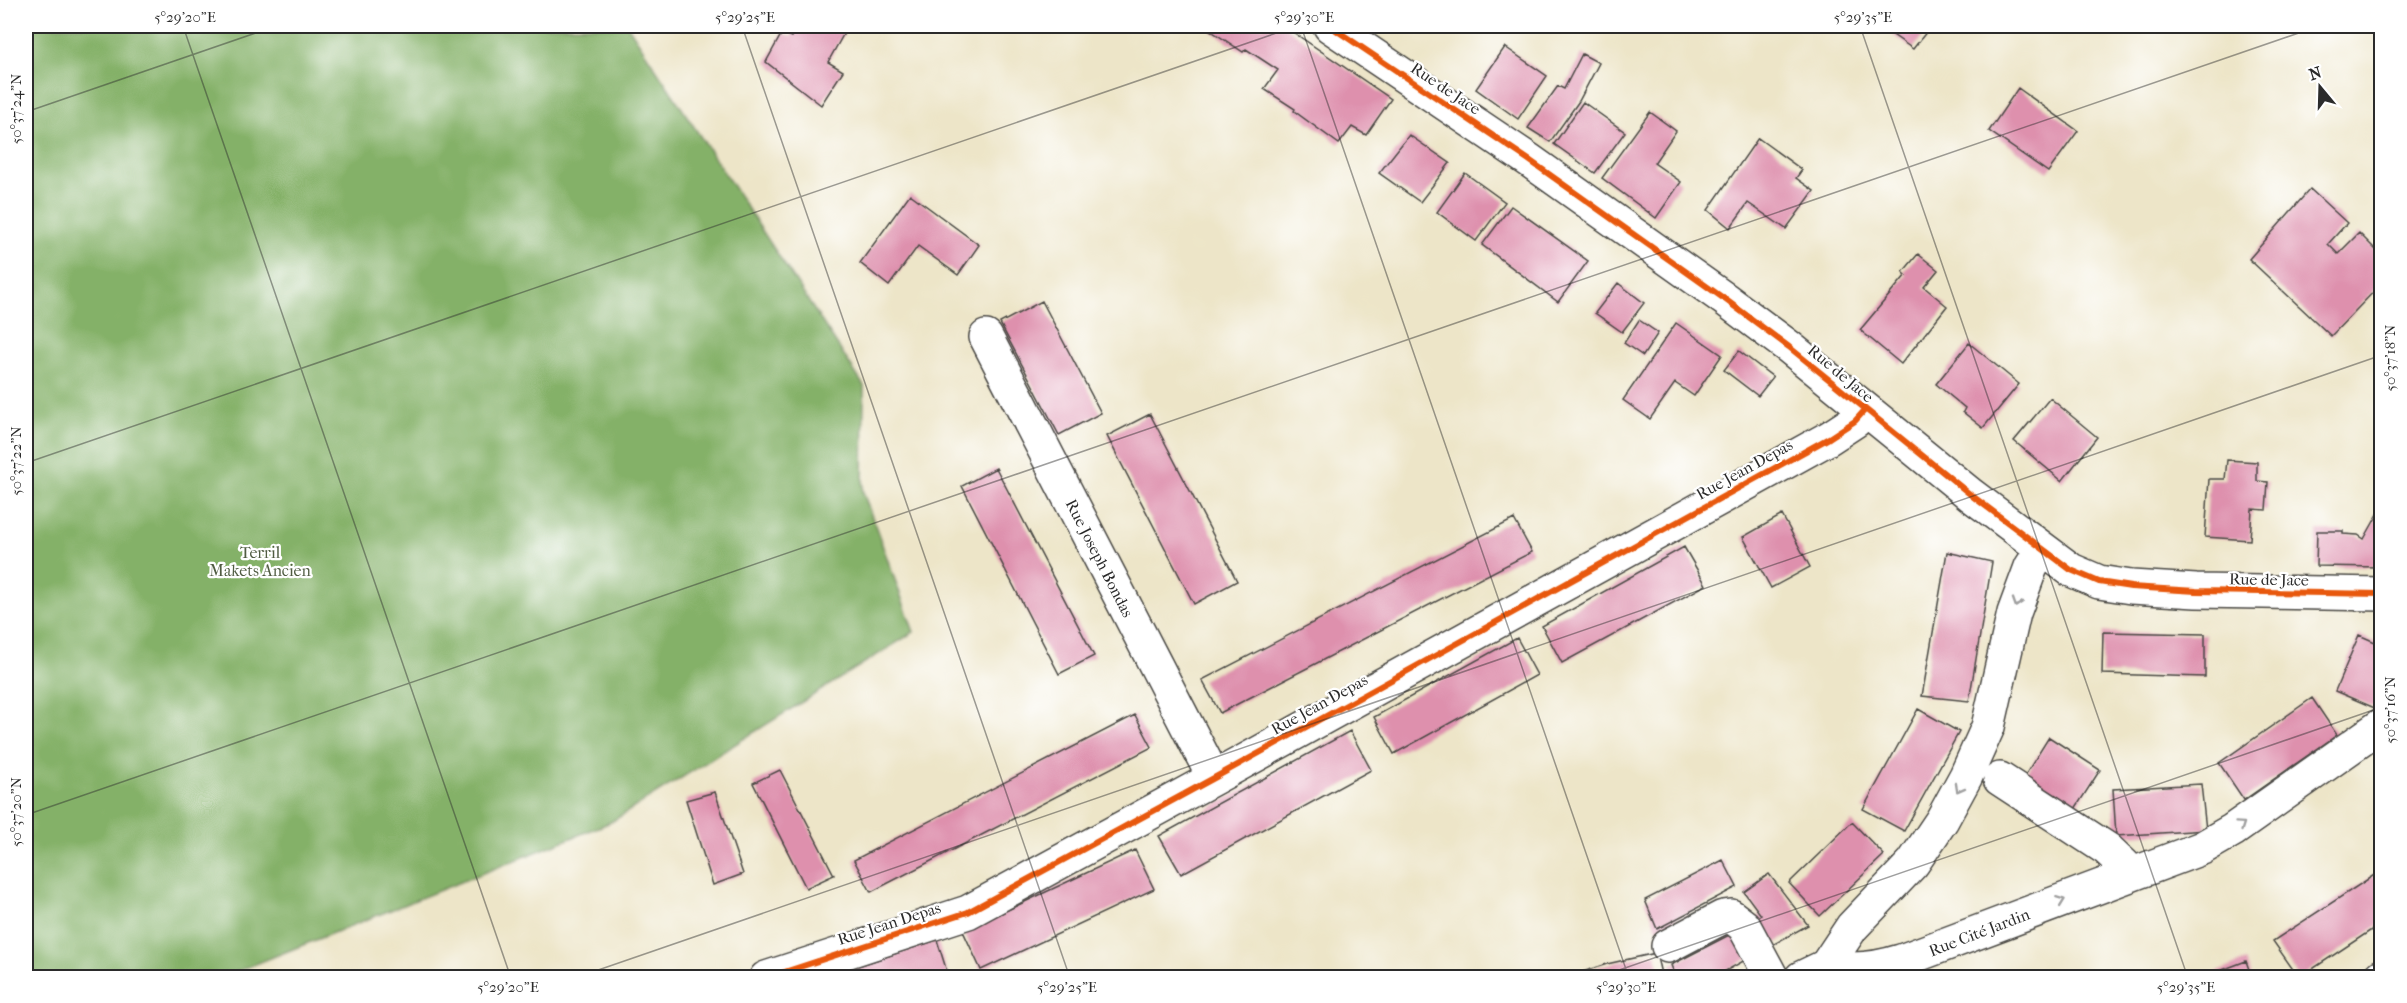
<svg xmlns="http://www.w3.org/2000/svg" width="2407" height="1003" font-family="'IM FELL French Canon',serif">
	<style>
		.forest { fill: #84b168; stroke: #586e4a; stroke-width: 1.5 }
		.building { fill: #de90ad }
		.lines { fill: none; stroke-linecap: round; stroke-linejoin: round }
		.minor-casing { stroke: #484743; stroke-width: 36 }
		.minor { stroke: #fff; stroke-width: 33 }
		.cycleway-casing { stroke: #fff; stroke-width: 10 }
		.cycleway { stroke: #e8590c; stroke-width: 6 }
		.oneway { stroke: #a0a0a0 }
		.ticks { fill: none; stroke: #2b2b2b; stroke-width: 1.5; stroke-opacity: 0.45 }
		.labels { text-anchor: middle; stroke-width: 4.5; stroke-linejoin: round; paint-order: stroke }
		.street-label { font-size: 16px; fill: #2b2b2b; stroke: #fff }
		.park-label { font-size: 16px; fill: #505c42; stroke: #fff }
		.neatline { fill: none; stroke: #2b2b2b; stroke-width: 2 }
		.ticks-label { font-size: 15px; text-anchor: middle; fill: #2b2b2b }
	</style>
	<rect width="100%" height="100%" fill="#fff"/>
	<filter id="ink" filterUnits="userSpaceOnUse"><feTurbulence type="fractalNoise" baseFrequency=".0167" numOctaves="2"/><feDisplacementMap in="SourceGraphic" scale="12" xChannelSelector="R" yChannelSelector="G"/><feConvolveMatrix kernelMatrix="1 2 1 2 8 2 1 2 1" color-interpolation-filters="sRGB"/></filter>
	<filter id="wash" filterUnits="userSpaceOnUse"><feTurbulence type="fractalNoise" baseFrequency=".008" numOctaves="4" result="noise"/><feDisplacementMap in="SourceGraphic" scale="24" xChannelSelector="R" yChannelSelector="G"/><feGaussianBlur stdDeviation="1.35" result="paint"/><feColorMatrix in="noise" values="0 0 0 0 0 0 0 0 0 0 0 0 0 0 0 0 0 1.4 0 .05"/><feComposite in="paint" operator="in"/></filter>
	<g filter="url(#wash)">
		<rect width="100%" height="100%" fill="#ede5c8"/>
		<path class="forest" d="M26,26H628L864,386L863,492L914,632L611,822L223,977H26Z"/>
		<g id="blocks">
			<path class="building" d="M796,26H848L828,62L843,71L821,105L766,62L782,33L791,37Z
				M1204,26H1284L1391,99L1366,135L1352,127L1339,144L1294,111L1295,109L1264,89L1278,70L1246,49L1243,52Z
				M1880,26H1931L1913,49Z
				M1505,47L1547,76L1518,119L1476,89Z
				M1582,54L1599,63L1579,101L1550,142L1528,128L1558,86L1564,89Z
				M2018,88L2078,131L2048,172L1989,131Z
				M1583,102L1625,132L1595,173L1554,144Z
				M1650,112L1676,131L1654,163L1681,182L1656,218L1602,178Z
				M1409,135L1450,163L1420,202L1379,173Z
				M1758,138L1802,170L1796,178L1814,191L1786,229L1748,203L1730,228L1708,210Z
				M1465,173L1505,202L1476,241L1437,212Z
				M2310,189L2347,223L2328,244L2338,254L2359,233L2382,256V283L2331,336L2249,259Z
				M910,194L979,245L958,275L918,246L889,286L860,263Z
				M1511,206L1588,261L1558,302L1482,245Z
				M1918,254L1938,270L1924,287L1947,306L1901,364L1860,330L1906,275L1903,272Z
				M1618,283L1644,303L1622,332L1595,313Z
				M1042,301L1101,413L1059,435L1000,323Z
				M1639,320L1658,333L1643,356L1624,343Z
				M1676,323L1722,355L1694,396L1675,383L1650,419L1623,400Z
				M1969,343L2019,384L1983,428L1963,412L1965,408L1936,384Z
				M1739,351L1773,377L1758,396L1724,370Z
				M2050,398L2097,437L2062,481L2014,441Z
				M1150,414L1237,581L1194,604L1107,436Z
				M2227,460L2257,462V481L2268,482L2266,510L2252,509L2250,540L2205,537L2209,479H2225Z
				M996,468L1094,656L1059,674L962,486Z
				M2382,507V567L2316,566L2317,531H2343V534L2358,535L2364,539Z
				M1782,515L1810,567L1771,588L1743,537Z
				M1514,519L1532,552L1220,713L1202,680Z
				M1684,547L1706,585L1562,663L1542,626Z
				M1947,552L1992,562L1969,701L1922,696Z
				M2103,632L2205,634V677L2102,674Z
				M2359,635L2382,645V697L2377,709L2335,691Z
				M1517,638L1537,675L1394,754L1374,717Z
				M2312,698L2337,735L2244,800L2219,763Z
				M1918,709L1959,732L1904,831L1863,809Z
				M1135,715L1152,747L871,892L854,860Z
				M1350,731L1371,770L1181,874L1159,836Z
				M2049,737L2100,770L2075,809L2024,777Z
				M780,770L834,875L806,888L753,783Z
				M2201,784L2206,830L2116,836L2113,789Z
				M715,792L743,874L713,885L686,800Z
				M1852,822L1884,855L1820,916L1789,883Z
				M1135,850L1154,889L981,970L963,931Z
				M1723,860L1737,887L1657,929L1645,900Z
				M2382,870V923L2299,978L2273,941Z
				M1769,874L1808,925L1767,948L1752,920L1761,915L1744,892Z
				M1735,932L1749,958L1713,978H1676L1671,965Z
				M937,940L949,978H825V977Z
				M1656,953L1662,978H1564L1607,964Z
				M2246,961L2252,978H2204L2217,972Z"/>
		</g>
	</g>
	<g filter="url(#ink)">
		<use href="#blocks" fill-opacity="0" stroke="#484743" stroke-width="1.5"/>
		<g class="lines">
			<g class="minor-casing">
				<path id="minor" d="M1330,26L1529,160L1726,300L1789,347L1971,495L2071,570L2099,582L2131,587L2196,591L2382,594
					M986,337L1214,778
					M2000,779L2107,849L2124,865L2128,875
					M1668,946L1723,917L1731,916L1744,926L1772,978
					M1826,966C1852,972 1876,969 1901,961L2202,848L2233,830L2382,725
					M766,978L968,912L1214,778L1829,438L1855,421L1864,411
					M1801,978L1826,966L1852,927L1913,863L1942,820L1966,776L1988,727L2014,613L2031,567L2042,550
					M2380,978L2382,976"/>
			</g>
			<use href="#minor" class="minor"/>
			<g class="cycleway-casing">
				<path id="cycleway" d="M1330,26L1529,160L1726,300L1789,347L1971,495L2071,570L2099,582L2131,587L2196,591L2382,594
					M766,978L968,912L1214,778L1829,438L1855,421L1864,411"/>
			</g>
			<use href="#cycleway" class="cycleway"/>
		</g>
		<defs><path id="oneway-chevron" d="M-2-3.5L2.5 0L-2 3.5" fill="none" stroke-width="1.6" stroke-linecap="round" stroke-linejoin="round" transform="scale(1.5)"/></defs>
		<g class="oneway">
			<use href="#oneway-chevron" transform="translate(2017 603) rotate(108)"/>
			<use href="#oneway-chevron" transform="translate(1959 788) rotate(119)"/>
			<use href="#oneway-chevron" transform="translate(2241 825) rotate(-35)"/>
			<use href="#oneway-chevron" transform="translate(2061 901) rotate(-21)"/>
		</g>
	</g>
	<path class="ticks" d="M183,26L511,978M742,26L1070,978M1301,26L1629,978M1860,26L2188,978M26,112L276,26M26,463L1297,26M26,815L2319,26M575,978L2382,355M1596,978L2382,707"/>
	<g class="labels">
		<g class="street-label">
			<text transform="translate(1446 88) rotate(34)" y="6">Rue de Jace</text>
			<text transform="translate(1841 373) rotate(40)" y="6">Rue de Jace</text>
			<text transform="translate(1744 469) rotate(-29)" y="6">Rue Jean Depas</text>
			<text transform="translate(1100 558) rotate(63)" y="6">Rue Joseph Bondas</text>
			<text transform="translate(2269 579) rotate(1)" y="6">Rue de Jace</text>
			<text transform="translate(1319 704) rotate(-29)" y="6">Rue Jean Depas</text>
			<text transform="translate(889 923) rotate(-18)" y="6">Rue Jean Depas</text>
			<text transform="translate(1979 932) rotate(-21)" y="6">Rue Cité Jardin</text>
		</g>
		<g class="park-label">
			<text x="260" y="558">Terril<tspan x="260" dy="18">Makets Ancien</tspan></text>
		</g>
	</g>
	<rect width="2407" height="1003" fill="none" stroke="#fff" stroke-width="66"/>
	<g transform="translate(2320 87) rotate(341)" stroke="#ffffff" stroke-width="4.5" paint-order="stroke">
	<path d="M0-4.5L10 22L0 15L-10 22Z" fill="#2b2b2b"/>
	<text y="-9" font-size="16" font-weight="bold" text-anchor="middle" fill="#2b2b2b">N</text>
	</g>
	<rect x="33" y="33" width="2341" height="937" class="neatline"/>
	<g class="ticks-label">
		<text x="185" y="22">5°29'20"E</text>
		<text x="745" y="22">5°29'25"E</text>
		<text x="1304" y="22">5°29'30"E</text>
		<text x="1863" y="22">5°29'35"E</text>
		<text transform="translate(16 109) rotate(-90)" y="5">50°37'24"N</text>
		<text transform="translate(2390 358) rotate(-90)" y="5">50°37'18"N</text>
		<text transform="translate(16 461) rotate(-90)" y="5">50°37'22"N</text>
		<text transform="translate(2390 710) rotate(-90)" y="5">50°37'16"N</text>
		<text transform="translate(16 812) rotate(-90)" y="5">50°37'20"N</text>
		<text x="508" y="992">5°29'20"E</text>
		<text x="1067" y="992">5°29'25"E</text>
		<text x="1626" y="992">5°29'30"E</text>
		<text x="2186" y="992">5°29'35"E</text>
	</g>
</svg>
